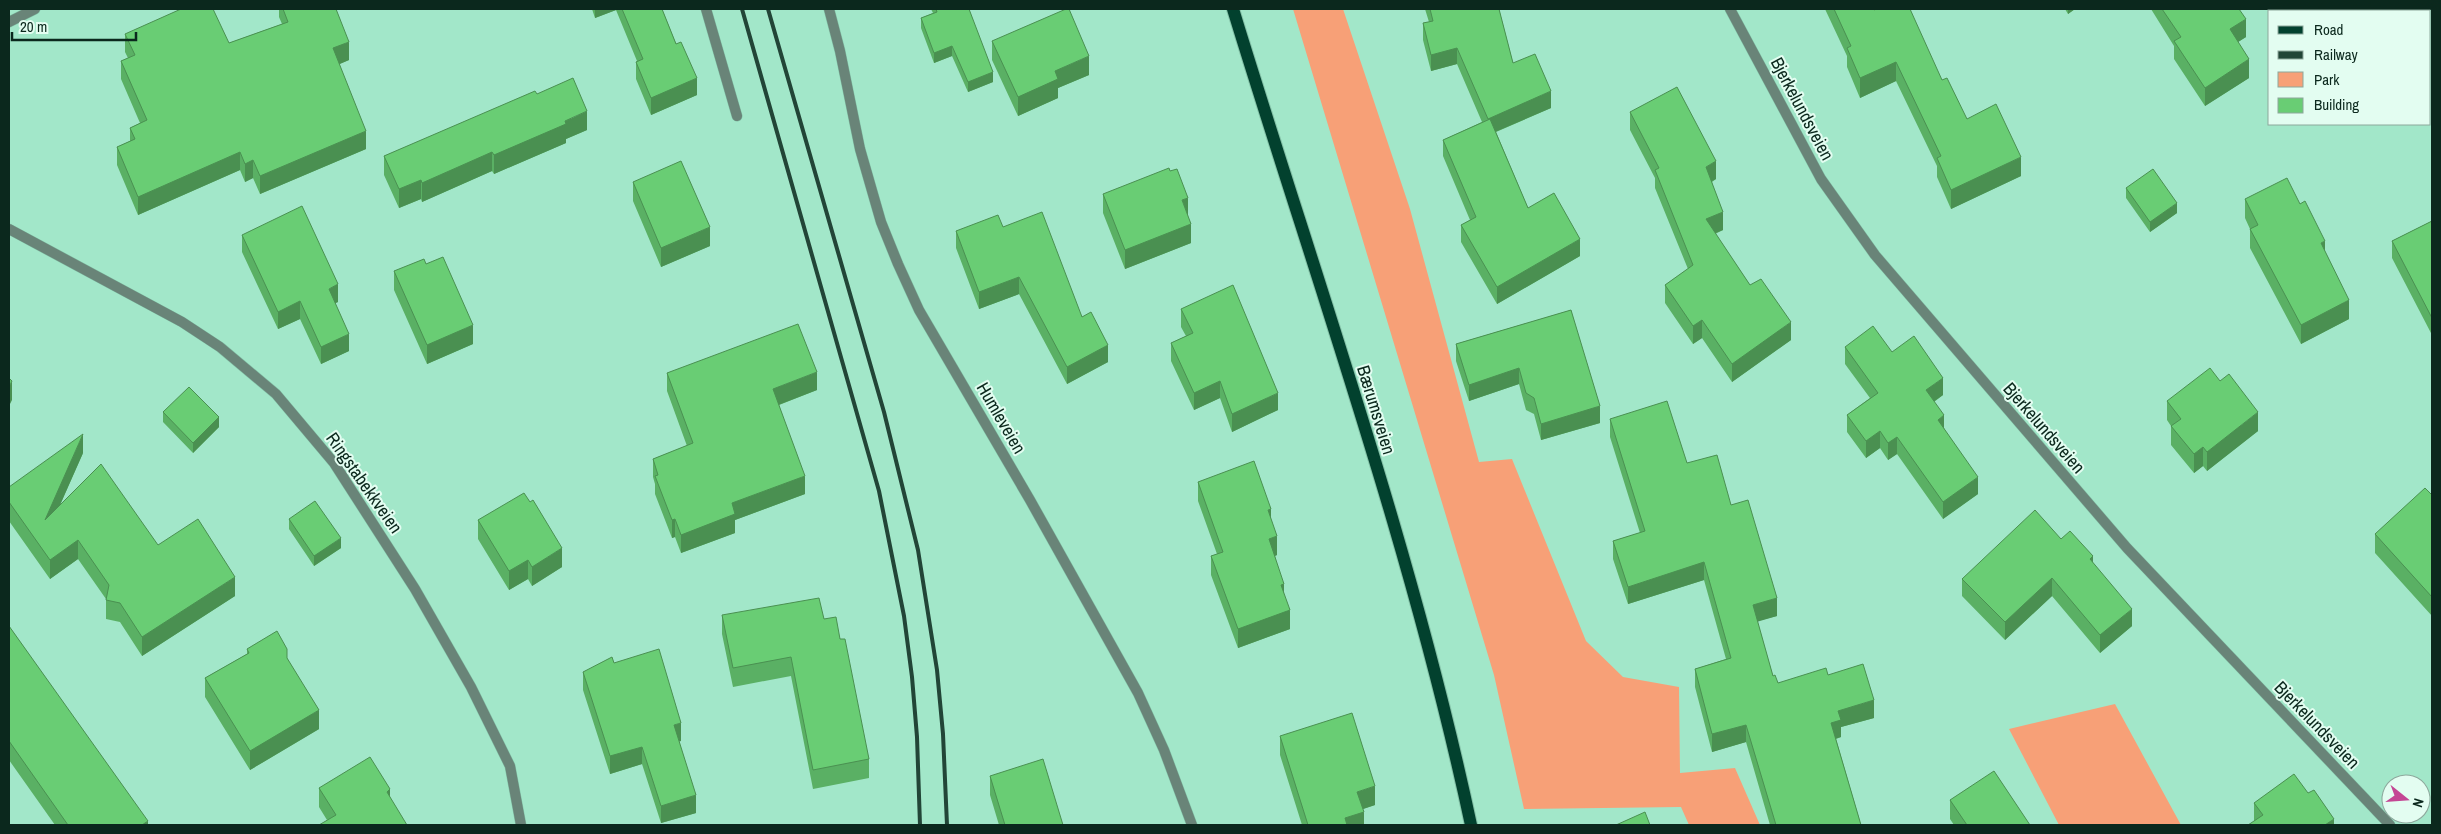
<svg xmlns="http://www.w3.org/2000/svg" width="2441" height="834" font-family="'Archivo Narrow',sans-serif">
	<style>
		.green { fill: #f7a077 }
		.lines { fill: none; stroke-linecap: round; stroke-linejoin: round }
		.street-casing { stroke: #84c1a7; stroke-width: 11 }
		.primary-casing { stroke: #84c1a7; stroke-width: 14 }
		.street { stroke: #698478; stroke-width: 10 }
		.primary { stroke: #02412e; stroke-width: 12 }
		.rail { stroke: #224537; stroke-width: 4 }
		.wall { fill: #5ab064 }
		.shaded-wall { fill: #4a9051 }
		.building { fill: #69cd74; stroke: #4a9051 }
		.labels { text-anchor: middle; stroke-width: 4; stroke-linejoin: round; paint-order: stroke }
		.street-label { font-size: 18px; fill: #0b281d; stroke: #e3fdf1 }
	</style>
	<rect width="100%" height="100%" fill="#a2e7c9"/>
	<path class="green" d="M1293,9H1343L1410,209L1479,462L1512,459L1586,641L1623,677L1679,687L1680,773L1735,768L1760,825H1689L1681,807L1524,809L1494,675Z
		M2115,704L2181,825H2059L2009,729Z"/>
	<g class="lines">
		<g class="street-casing">
			<path id="street" d="M706,9L737,116
				M829,9L840,51L860,149L881,222L898,264L919,310L1030,500L1138,693L1164,750L1192,825
				M1730,9L1821,179L1875,255L2127,548L2390,825
				M9,22L35,9
				M9,229L182,322L220,347L276,394L334,463L415,589L471,687L510,766L521,825"/>
		</g>
		<g class="primary-casing">
			<path id="primary" d="M1233,9C1316,280 1412,548 1471,825"/>
		</g>
		<use href="#street" class="street"/>
		<use href="#primary" class="primary"/>
		<path class="rail" d="M742,9L879,491L904,616L912,677L917,737L920,825
			M768,9L884,412L918,550L937,670L943,734L947,825"/>
	</g>
	<path class="wall" d="M279,9H336L349,60L339,64L366,149L260,194L253,178L245,182L240,170L138,215L117,165V147L130,141V128L140,123L121,79V61L128,58L125,52V34L229,43L282,24L279,17Z
		M592,9H662L697,95L651,115L636,79V62L637,61L616,10L595,18Z
		M931,9H969L993,82L968,92L952,56L934,63L921,28V18L933,13Z
		M1425,9H1499L1513,63L1551,108L1496,132L1528,208L1580,256L1497,304L1461,242V225L1470,220L1443,156V140L1482,122L1457,64L1431,71L1423,40V23L1429,22Z
		M1825,9H1874L1942,80L1967,119L2021,176L1951,209L1937,177V166L1896,81L1860,98L1847,67V56Z
		M2065,9H2075L2068,14Z
		M2151,9H2239L2246,37L2238,42L2249,78L2205,106L2174,59V46Z
		M992,41L1089,75L1058,88V98L1018,116L992,60Z
		M537,94L587,130L566,139V143L494,174L492,171L422,202L421,199L399,208L384,175V156Z
		M1630,112L1716,179L1712,182L1723,230L1715,234L1750,285L1791,340L1732,382L1702,338L1693,344L1665,303V285L1688,269L1655,188V178L1630,130Z
		M633,182L710,246L661,267L633,201Z
		M2126,188L2177,213L2150,232L2126,198Z
		M1103,194L1188,217L1191,243L1125,269L1103,213Z
		M2245,199L2325,252L2349,319L2301,344L2250,248V229L2245,218Z
		M2432,221V335L2392,258V241Z
		M1003,227L1082,317L1108,362L1067,384L1019,294L979,309L956,248V231Z
		M242,235L338,302L335,303L349,351L321,364L300,319L278,329L242,252Z
		M426,264L473,344L427,364L394,290V271Z
		M1181,309L1278,410L1232,432L1220,398L1194,410L1171,361V343L1186,336L1181,327Z
		M1571,310L1600,423L1541,440L1534,414L1526,410L1519,384L1469,401L1456,361V344Z
		M1845,347L1892,352L1943,395L1934,402L1944,428L1978,494L1943,519L1897,454L1888,460L1880,448L1866,458L1847,432V415L1870,398L1845,364Z
		M667,373L817,390L779,405L805,494L735,520V533L681,553L675,537L672,538L655,494V484L653,477V459L687,446L667,391Z
		M2167,401L2258,431L2207,471L2203,466L2194,473L2171,445V426L2167,420Z
		M163,412L219,427L193,453L163,422Z
		M1610,419L1687,463L1731,505L1777,616L1757,621L1773,676L1778,683L1828,675L1874,718L1841,727V737L1836,739L1861,825H1770L1746,742L1712,752L1695,687V669L1726,659L1704,580L1628,604L1613,559V541L1640,533L1610,437Z
		M83,453L60,505L158,545L235,596L142,656L120,622L106,619V599L78,559L50,579L9,521V487Z
		M1198,482L1271,519L1277,555L1275,556L1284,594L1290,629L1238,648L1211,575V556L1217,554L1198,501Z
		M2432,495V616L2375,553V534Z
		M289,519L341,548L314,566L289,529Z
		M478,520L562,567L532,586L528,579L509,590L478,539Z
		M2061,539L2093,563L2132,626L2100,653L2052,596L2005,640L1962,596V579Z
		M722,615L824,619L840,639L869,759V778L813,789L791,676L733,687L722,634Z
		M9,626L148,825H55L9,760Z
		M247,649L287,658L319,729L250,770L205,697V678L247,654Z
		M614,663L681,741H679L696,813L661,823L642,764L610,774L583,690V672Z
		M1280,736L1375,805L1363,809L1364,825H1302L1280,755Z
		M990,776L1063,825H999L990,795Z
		M319,788L390,798L327,820L319,807Z
		M2308,793L2334,825L2254,821V803Z
		M1950,800L2030,825H1954L1950,819Z"/>
	<path class="shaded-wall" d="M595,9H616V10L595,18Z
		M2068,9H2075L2068,14Z
		M2246,19V37L2230,47V29Z
		M349,42V60L333,67V48Z
		M952,46V56L934,63V53Z
		M1457,48V64L1431,71V55Z
		M1089,56V75L1058,88V98L1018,116V97L1055,71Z
		M2249,59V78L2205,106V88Z
		M1896,62V81L1860,98V78Z
		M993,72V82L968,92V82Z
		M697,78V95L651,115V98Z
		M1551,91V108L1488,135V119Z
		M587,111V130L566,139V143L494,174V155Z
		M366,131V149L260,194V176Z
		M240,152V170L138,215V197Z
		M492,152V171L422,202V183Z
		M2021,157V176L1951,209V190Z
		M253,160V178L245,182V164Z
		M1716,161V179L1706,184V167Z
		M421,180V199L399,208V189Z
		M1188,198V217L1182,200Z
		M2177,203V213L2150,232V222Z
		M1723,212V230L1706,237V219Z
		M1191,224V243L1125,269V250Z
		M710,227V246L661,267V248Z
		M1580,239V256L1497,304V287Z
		M2325,241V260L2321,243Z
		M1019,277V294L979,309V292Z
		M338,284V302L329,306V289Z
		M2349,300V319L2301,344V325Z
		M300,301V319L278,329V312Z
		M1702,320V338L1693,344V326Z
		M1791,322V340L1732,382V364Z
		M473,325V344L427,364V345Z
		M349,334V351L321,364V347Z
		M1108,345V362L1067,384V367Z
		M1519,368V384L1469,401V385Z
		M817,372V390L773,407V389Z
		M1943,378V395L1926,407V390Z
		M12,381V400L9,406V387Z
		M1220,381V398L1194,410V393Z
		M1278,393V410L1232,432V414Z
		M1600,406V423L1541,440V424Z
		M2258,412V431L2207,471V452Z
		M1944,415V432L1938,420Z
		M219,417V427L193,453V443Z
		M1880,431V448L1866,458V441Z
		M83,434V453L45,539V520Z
		M1897,437V454L1888,460V443Z
		M2203,447V466L2194,473V454Z
		M805,476V494L735,520V533L681,553V535L732,503Z
		M1978,477V494L1943,519V502Z
		M1271,509V528L1268,510Z
		M675,519V537L672,538V520Z
		M1277,536V555L1269,558V539Z
		M341,538V548L314,566V556Z
		M78,540V559L50,579V560Z
		M562,548V567L532,586V567Z
		M2093,556V573L2090,559Z
		M528,560V579L509,590V571Z
		M1704,562V580L1628,604V587Z
		M235,577V596L142,656V637Z
		M2052,578V596L2005,640V622Z
		M1284,584V603L1281,585Z
		M1777,598V616L1753,623V605Z
		M2132,609V626L2100,653V635Z
		M1290,610V629L1238,648V629Z
		M1874,700V718L1841,727V737L1831,740V723L1838,711Z
		M319,710V729L250,770V751Z
		M681,723V741L674,743V725Z
		M1746,725V742L1712,752V734Z
		M642,747V764L610,774V756Z
		M1375,786V805L1357,811V792Z
		M390,789V808L387,792Z
		M696,795V813L661,823V806Z
		M1364,812V825H1345V818Z
		M2334,819V825H2325Z
		M148,821V825H142Z"/>
	<path class="building" d="M181,9H213L229,43L288,22L283,9H336L349,42L333,48L366,131L260,176L253,160L245,164L240,152L138,197L117,147L135,139L130,128L147,120L121,61L135,55L125,34Z
		M622,9H662L676,44L681,42L697,78L651,98L636,62L643,59Z
		M936,9H969L993,72L968,82L952,46L934,53L921,18L937,12Z
		M1066,9H1069L1089,56L1055,71L1058,79L1018,97L992,41Z
		M1430,9H1499L1513,63L1535,54L1551,91L1488,119L1457,48L1431,55L1423,23L1433,21Z
		M1834,9H1874V10L1876,9H1910L1942,80L1947,78L1967,119L1996,104L2021,157L1951,190L1937,158L1941,156L1896,62L1860,78L1847,48L1851,46Z
		M2162,9H2239L2246,19L2230,29L2249,59L2205,88L2174,41L2181,37Z
		M573,78L587,111L565,121L566,124L494,155L492,152L422,183L421,180L399,189L384,156L535,91L537,94Z
		M1677,87L1716,161L1706,167L1723,212L1706,219L1750,285L1761,279L1791,322L1732,364L1702,320L1693,326L1665,285L1693,265L1655,170L1659,168L1630,112Z
		M1490,119L1528,208L1554,193L1580,239L1497,287L1461,225L1476,217L1443,140Z
		M681,161L710,227L661,248L633,182Z
		M1169,168L1170,171L1177,169L1188,198L1182,200L1191,224L1125,250L1103,194Z
		M2153,169L2177,203L2150,222L2126,188Z
		M2287,178L2300,204L2305,201L2325,241L2321,243L2349,300L2301,325L2250,229L2258,225L2245,199Z
		M302,206L338,284L329,289L349,334L321,347L300,301L278,312L242,235Z
		M1042,212L1082,317L1091,312L1108,345L1067,367L1019,277L979,292L956,231L998,215L1003,227Z
		M2432,221V318L2392,241Z
		M443,257L473,325L427,345L394,271L424,259L426,264Z
		M1233,285L1278,393L1232,414L1220,381L1194,393L1171,343L1193,333L1181,309Z
		M1571,310L1600,406L1541,424L1534,398L1526,393L1519,368L1469,385L1456,344Z
		M798,324L817,372L773,389L805,476L732,503L735,514L681,535L675,519L672,520L655,476L658,475L653,459L693,443L667,373Z
		M1873,326L1892,352L1914,336L1943,378L1926,390L1944,415L1938,420L1978,477L1943,502L1897,437L1888,443L1880,431L1866,441L1847,415L1878,393L1845,347Z
		M2210,368L2220,381L2229,374L2258,412L2207,452L2203,447L2194,454L2171,426L2181,419L2167,401Z
		M9,378L12,381L9,387Z
		M189,387L219,417L193,443L163,412Z
		M1667,401L1687,463L1717,455L1731,505L1748,500L1777,598L1753,605L1773,676L1775,675L1778,683L1826,668L1828,675L1863,664L1874,700L1838,711L1841,720L1831,723L1861,825H1776L1746,725L1712,734L1695,669L1731,658L1704,562L1628,587L1613,541L1645,531L1610,419Z
		M83,434L45,520L101,464L158,545L198,519L235,577L142,637L120,603L106,600L109,585L78,540L50,560L9,502V487Z
		M1254,461L1271,509L1268,510L1277,536L1269,539L1284,584L1281,585L1290,610L1238,629L1211,556L1223,552L1198,482Z
		M2425,488L2432,495V597L2375,534Z
		M524,493L530,502L533,500L562,548L532,567L528,560L509,571L478,520Z
		M315,501L341,538L314,556L289,519Z
		M2035,510L2061,539L2070,531L2093,556L2090,559L2132,609L2100,635L2052,578L2005,622L1962,579Z
		M819,598L824,619L836,617L840,639H845L869,759L813,770L791,657L733,668L722,615Z
		M9,626L148,821L142,825H68L9,741Z
		M277,631L287,649V658L319,710L250,751L205,678L249,653L247,649Z
		M659,649L681,723L674,725L696,795L661,806L642,747L610,756L583,672L612,657L614,663Z
		M1352,713L1375,786L1357,792L1364,812L1345,818L1347,825H1308L1280,736Z
		M370,757L390,789L387,792L407,825H319L336,815L319,788Z
		M1043,759L1063,825H1005L990,776Z
		M1994,771L2030,825H1967L1950,800Z
		M2294,774L2308,793L2314,790L2334,819L2325,825H2248L2263,815L2254,803Z
		M1645,812L1650,825H1616Z"/>
	<g class="labels">
		<g class="street-label">
			<text transform="translate(1802 109) rotate(62)" y="6">Bjerkelundsveien</text>
			<text transform="translate(1376 410) rotate(73)" y="6">Bærumsveien</text>
			<text transform="translate(1001 418) rotate(60)" y="6">Humleveien</text>
			<text transform="translate(2044 428) rotate(49)" y="6">Bjerkelundsveien</text>
			<text transform="translate(364 483) rotate(55)" y="6">Ringstabekkveien</text>
			<text transform="translate(2317 725) rotate(46)" y="6">Bjerkelundsveien</text>
		</g>
	</g>
	<rect width="2441" height="834" fill="none" stroke="#0b281d" stroke-width="20"/>
	<rect x="2268" y="10" width="162" height="115" fill="#e3fdf1" stroke="#8da89c"/>
	<rect x="2278" y="26" width="25" height="8" fill="#02412e" stroke="#8da89c"/>
	<text x="2314" y="35" font-size="15" fill="#0b281d">Road</text>
	<rect x="2278" y="51" width="25" height="8" fill="#224537" stroke="#8da89c"/>
	<text x="2314" y="60" font-size="15" fill="#0b281d">Railway</text>
	<rect x="2278" y="72" width="25" height="15" fill="#f7a077" stroke="#8da89c"/>
	<text x="2314" y="85" font-size="15" fill="#0b281d">Park</text>
	<rect x="2278" y="98" width="25" height="15" fill="#69cd74" stroke="#8da89c"/>
	<text x="2314" y="110" font-size="15" fill="#0b281d">Building</text>
	<g transform="translate(2406 799) rotate(107)"><circle r="24" fill="#e3fdf1" stroke="#8da89c"/>
	<path d="M0-4L9 19L0 12L-9 19Z" fill="#c44694"/>
	<text y="-8" font-size="14" font-weight="bold" text-anchor="middle" fill="#0b281d">N</text>
	</g>
	<path d="M12 32v8h124v-8" fill="none" stroke="#0b281d" stroke-width="2.5"/>
	<text x="20" y="32" font-size="15" fill="#0b281d" stroke="#e3fdf1" stroke-width="4" paint-order="stroke">20 m</text>
</svg>
